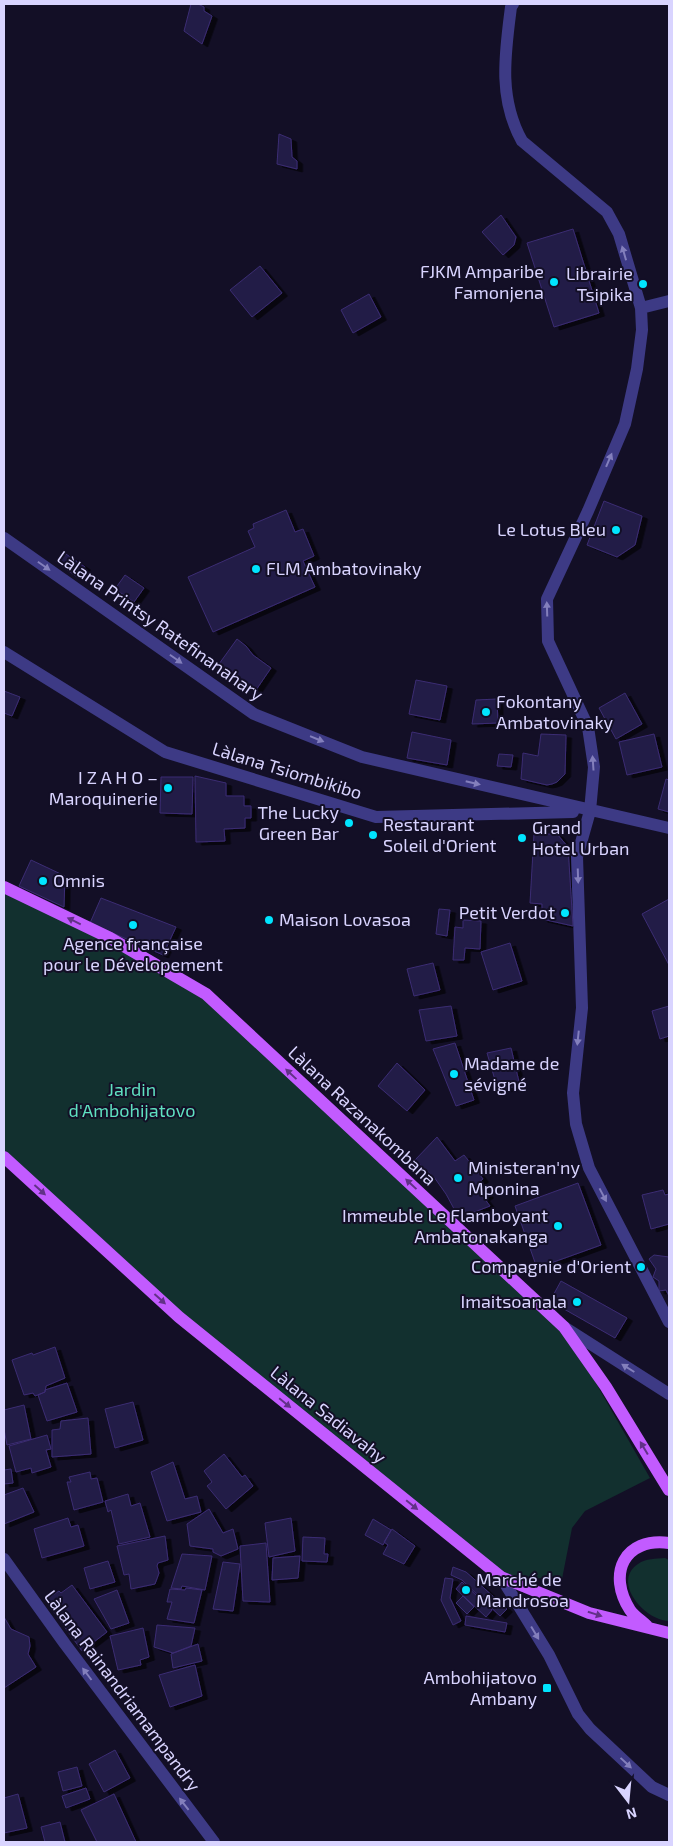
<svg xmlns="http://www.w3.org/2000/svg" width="673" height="1846" font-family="'Exo 2',sans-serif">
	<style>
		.green { fill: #12302f }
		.building { fill: #241b47; stroke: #3b2d73; filter: url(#shadow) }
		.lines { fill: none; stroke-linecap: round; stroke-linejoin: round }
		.minor { stroke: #3d3a85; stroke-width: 12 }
		.major { stroke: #c25bff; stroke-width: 12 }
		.oneway { fill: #837fbc }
		.oneway2 { fill: #623188 }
		.poi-dot { fill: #00e5ff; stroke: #130f26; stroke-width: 2 }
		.labels { text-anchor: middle; stroke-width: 4; stroke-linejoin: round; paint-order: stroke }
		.poi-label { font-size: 18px; fill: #d9d4ff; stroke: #130f26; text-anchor: end }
		.street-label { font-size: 18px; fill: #d9d4ff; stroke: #130f26 }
		.park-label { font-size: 18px; fill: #5fe0c0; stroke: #130f26 }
	</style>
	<defs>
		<filter id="shadow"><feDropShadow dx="5.5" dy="3" stdDeviation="0" flood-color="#0009"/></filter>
	</defs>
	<rect width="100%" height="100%" fill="#130f26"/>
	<path class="green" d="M4,888L206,994L564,1327L650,1478L585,1511L572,1528L562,1579L501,1577L207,1339L4,1157Z
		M665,1558L669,1560V1621C645,1621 611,1582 638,1564C646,1558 656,1559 665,1558Z"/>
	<path class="building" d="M191,4H198L204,7V11L212,16L202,44L184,31Z
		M279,134L291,139L292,157L297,161V169L277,164Z
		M501,215L516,237L514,245L503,255L482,232Z
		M573,229L599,313L554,327L527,243Z
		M260,266L282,293L252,317L230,290Z
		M369,294L381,317L353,333L341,310Z
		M604,501L642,516L635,545L617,557L587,545Z
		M286,510L295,532L303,529L314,556L303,561L315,587L213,632L188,577L255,547L248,531L254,528L253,524Z
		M63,552L85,567L77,577L56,562Z
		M125,575L144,588L134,602L115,589Z
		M237,639L246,646L253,655L271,668L256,690L219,664Z
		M416,680L447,686L440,720L409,714Z
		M4,691L20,697L12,716L4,713Z
		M625,693L642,724L616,739L599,708Z
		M497,699L498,723L472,724L476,700Z
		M412,732L451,740L447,765L407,758Z
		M541,734L566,735L565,774L557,782L552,784L547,785L521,779L523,753L538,756Z
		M654,734L662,767L627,775L619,742Z
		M499,754L513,755L511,767L497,766Z
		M195,776L226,783V796H244V806H251V818H245V828L224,829L225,841L196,842Z
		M161,777H193L192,814L160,813Z
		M666,779L669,780V812L658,809Z
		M534,834H557L568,847L573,926L542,919V904L530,903Z
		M31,860L65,876L64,907L19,886Z
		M101,898L176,927L163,955L90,923Z
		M669,899V965L642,914Z
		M439,909L450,910L447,936L436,934Z
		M463,920L481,921L480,949L465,948L464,960H453L455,927L463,928Z
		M510,943L522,981L493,990L481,952Z
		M433,963L440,990L414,996L407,969Z
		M451,1006L457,1036L426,1041L419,1010Z
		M669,1006V1036L660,1039L652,1011Z
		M455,1043L474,1100L456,1106L433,1049Z
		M511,1048L520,1086L498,1090L487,1053Z
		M397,1063L425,1090L407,1111L378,1086Z
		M437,1137L455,1161L464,1155L483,1179L478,1183L488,1195L484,1198L490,1206L459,1218L446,1194L434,1177L415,1160Z
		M578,1183L601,1245L537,1268L515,1206Z
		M663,1190L665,1195L669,1194V1224L651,1229L642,1195Z
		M654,1255L669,1257V1296L666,1290L659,1291V1281L653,1277L656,1269L649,1259Z
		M561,1281L627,1318L615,1338L550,1301Z
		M55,1347L65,1378L46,1386L45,1392L35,1396L33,1393L24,1395L12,1360L32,1353L33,1355Z
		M67,1383L77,1412L47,1421L38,1395L45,1392V1390Z
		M133,1402L143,1440L115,1448L105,1409Z
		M24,1405L31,1439L7,1445L4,1429V1410Z
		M88,1418L91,1454L52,1457V1430L60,1429L61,1421Z
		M47,1435L51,1449L46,1450L51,1467L32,1473L31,1468L16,1472L9,1446Z
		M224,1454L242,1477L245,1475L253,1486L226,1509L207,1486L212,1482L204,1471Z
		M173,1462L185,1499L197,1496L201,1512L167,1521L151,1472Z
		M11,1469L13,1483L4,1484V1470Z
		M90,1472L91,1479L97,1478L103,1502L74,1510L67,1482H71L69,1477Z
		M23,1488L34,1512L4,1524V1495Z
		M128,1494L131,1506L140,1503L150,1537L119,1544L111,1510L108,1512L105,1501Z
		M209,1509L223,1533L233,1529L238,1549L221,1556L213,1552V1549L190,1546L187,1524Z
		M68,1518L71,1527L78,1525L84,1546L42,1558L34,1529Z
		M291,1518L295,1551L269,1557L265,1523Z
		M373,1519L391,1530L383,1545L365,1535Z
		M392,1529L415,1546L404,1564L383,1554L388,1545L384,1542Z
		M165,1536L168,1560L158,1563L157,1566L159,1573L155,1584L131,1589L129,1574L124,1575L117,1546Z
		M303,1537L325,1538L324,1554H328L327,1562L302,1561Z
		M266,1543L270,1602L243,1601L240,1546Z
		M182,1554L212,1556L205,1590L182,1586L181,1589L171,1588Z
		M300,1556L298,1578L272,1580L273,1558Z
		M108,1561L115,1582L90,1589L84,1568Z
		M223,1562L240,1564L233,1611L213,1609Z
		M453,1567L466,1572L474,1579L507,1609L500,1616L462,1580L451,1575Z
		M445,1578L453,1579L450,1598L461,1621L453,1625L441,1600Z
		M462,1582L492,1610L486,1617L456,1589Z
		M72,1585L107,1632L82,1651L45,1600L59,1591L61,1593Z
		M186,1588L202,1590L194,1623L167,1619L172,1602H167L170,1589L185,1590Z
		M117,1590L129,1623L111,1629L94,1599Z
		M463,1596L474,1607L467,1614L456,1603Z
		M466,1616L507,1623L505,1632L465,1625Z
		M4,1617L11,1629L29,1637L30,1646L28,1654L36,1667L4,1688Z
		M157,1625L195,1628L191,1646L173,1653L154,1647Z
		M143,1628L149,1657L140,1660L141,1665L118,1670L110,1636Z
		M198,1644L202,1661L173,1668L171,1654Z
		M195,1665L202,1696L170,1707L159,1675Z
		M115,1750L130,1778L104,1792L89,1764Z
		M77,1767L82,1786L63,1791L58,1772Z
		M86,1788L90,1799L66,1808L62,1796Z
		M18,1794L27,1828L4,1833V1798Z
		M114,1794L136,1842H97L81,1810Z
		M60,1822L65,1842H45L41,1827Z"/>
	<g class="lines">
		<path class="minor" d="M513,4L511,7C505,54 498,98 522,141L607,212L619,234L641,308L642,330L637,369L625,424L588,511L547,599L548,641L588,727L594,767L590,811L577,857L582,1008L573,1093L576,1124L589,1168L669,1322
			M641,308L669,301
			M4,538L254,714L362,757L669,828
			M4,652L165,752L376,817L573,812
			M564,1327L669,1394
			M4,1559L65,1644L214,1842
			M501,1577L549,1655L578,1714L590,1729L652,1787L669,1795"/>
		<path class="major" d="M4,887L110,938L206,994L564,1327L606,1387L669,1490
			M4,1157L179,1317L501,1577L589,1613L669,1633
			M647,1626C642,1621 634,1616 630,1610C607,1574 624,1537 669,1543"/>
	</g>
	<defs><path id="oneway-solid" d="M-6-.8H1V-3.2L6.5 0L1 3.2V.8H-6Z" transform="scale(1.25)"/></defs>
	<g class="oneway">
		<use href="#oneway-solid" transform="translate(624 253) rotate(-106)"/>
		<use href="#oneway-solid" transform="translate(609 460) rotate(-67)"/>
		<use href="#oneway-solid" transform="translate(44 566) rotate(35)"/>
		<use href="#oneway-solid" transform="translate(547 609) rotate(-92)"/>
		<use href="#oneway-solid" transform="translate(176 659) rotate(35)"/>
		<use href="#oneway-solid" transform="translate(317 739) rotate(22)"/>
		<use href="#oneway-solid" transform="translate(593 763) rotate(-94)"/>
		<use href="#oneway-solid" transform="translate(473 783) rotate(13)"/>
		<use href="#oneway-solid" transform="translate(578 876) rotate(88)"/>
		<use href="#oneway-solid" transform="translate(578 1038) rotate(96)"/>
		<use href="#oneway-solid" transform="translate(603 1195) rotate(62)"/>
		<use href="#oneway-solid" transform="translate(628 1368) rotate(-148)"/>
		<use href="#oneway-solid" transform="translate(535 1633) rotate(59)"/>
		<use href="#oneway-solid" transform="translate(87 1674) rotate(-127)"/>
		<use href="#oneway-solid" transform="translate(626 1763) rotate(43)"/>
		<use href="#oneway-solid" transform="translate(184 1804) rotate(-128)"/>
	</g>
	<g class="oneway2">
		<use href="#oneway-solid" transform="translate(74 921) rotate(-154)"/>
		<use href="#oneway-solid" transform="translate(291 1074) rotate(-137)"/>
		<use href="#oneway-solid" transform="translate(411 1184) rotate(-137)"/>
		<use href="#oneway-solid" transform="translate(40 1190) rotate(42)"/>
		<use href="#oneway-solid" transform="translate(160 1299) rotate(42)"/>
		<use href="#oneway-solid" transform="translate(285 1403) rotate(39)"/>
		<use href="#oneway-solid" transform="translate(644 1448) rotate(-121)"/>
		<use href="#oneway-solid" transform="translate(412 1505) rotate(39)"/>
		<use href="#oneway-solid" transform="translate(595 1614) rotate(17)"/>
	</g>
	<g class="poi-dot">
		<circle cx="554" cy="282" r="5"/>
		<circle cx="643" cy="284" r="5"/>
		<circle cx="616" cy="530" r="5"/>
		<circle cx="256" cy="569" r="5"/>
		<circle cx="486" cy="712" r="5"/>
		<circle cx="168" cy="788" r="5"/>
		<circle cx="349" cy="823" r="5"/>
		<circle cx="373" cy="835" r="5"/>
		<circle cx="522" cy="838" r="5"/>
		<circle cx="43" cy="881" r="5"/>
		<circle cx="565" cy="913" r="5"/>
		<circle cx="269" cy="920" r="5"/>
		<circle cx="133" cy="925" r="5"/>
		<circle cx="454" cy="1074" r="5"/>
		<circle cx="458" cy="1178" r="5"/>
		<circle cx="558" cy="1226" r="5"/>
		<circle cx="641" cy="1267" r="5"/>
		<circle cx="577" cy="1302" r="5"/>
		<circle cx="466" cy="1590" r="5"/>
		<rect x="542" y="1683" width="10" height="10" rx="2.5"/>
	</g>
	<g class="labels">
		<g class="poi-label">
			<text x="544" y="278">FJKM Amparibe<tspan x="544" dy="21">Famonjena</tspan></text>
			<text x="633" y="280">Librairie<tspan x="633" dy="21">Tsipika</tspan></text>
			<text x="606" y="536">Le Lotus Bleu</text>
			<text x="266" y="575" text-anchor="start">FLM Ambatovinaky</text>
			<text x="496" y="708" text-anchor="start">Fokontany<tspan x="496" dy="21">Ambatovinaky</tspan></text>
			<text x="158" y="784">I Z A H O –<tspan x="158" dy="21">Maroquinerie</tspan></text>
			<text x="339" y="819">The Lucky<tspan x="339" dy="21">Green Bar</tspan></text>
			<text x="383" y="831" text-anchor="start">Restaurant<tspan x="383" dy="21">Soleil d'Orient</tspan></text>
			<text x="532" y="834" text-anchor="start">Grand<tspan x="532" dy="21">Hotel Urban</tspan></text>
			<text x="53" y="887" text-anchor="start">Omnis</text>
			<text x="555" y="919">Petit Verdot</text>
			<text x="279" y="926" text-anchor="start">Maison Lovasoa</text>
			<text x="133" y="950" text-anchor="middle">Agence française<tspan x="133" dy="21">pour le Dévelopement</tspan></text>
			<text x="464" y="1070" text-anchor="start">Madame de<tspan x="464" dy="21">sévigné</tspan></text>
			<text x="468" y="1174" text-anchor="start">Ministeran'ny<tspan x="468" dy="21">Mponina</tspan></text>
			<text x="548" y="1222">Immeuble Le Flamboyant<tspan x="548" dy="21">Ambatonakanga</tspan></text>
			<text x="631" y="1273">Compagnie d'Orient</text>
			<text x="567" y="1308">Imaitsoanala</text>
			<text x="476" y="1586" text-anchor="start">Marché de<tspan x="476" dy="21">Mandrosoa</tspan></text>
			<text x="537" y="1684">Ambohijatovo<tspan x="537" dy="21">Ambany</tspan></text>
		</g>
		<g class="street-label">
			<text transform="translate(160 626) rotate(35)" y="6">Làlana Printsy Ratefinanahary</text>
			<text transform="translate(287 771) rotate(17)" y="6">Làlana Tsiombikibo</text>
			<text transform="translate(362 1116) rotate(43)" y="6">Làlana Razanakombana</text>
			<text transform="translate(328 1415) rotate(39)" y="6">Làlana Sadiavahy</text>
			<text transform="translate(122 1691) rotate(53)" y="6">Làlana Rainandriamampandry</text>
		</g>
		<g class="park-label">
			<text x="132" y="1096">Jardin<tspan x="132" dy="21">d'Ambohijatovo</tspan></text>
		</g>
	</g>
	<rect width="673" height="1846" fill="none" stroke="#d9d4ff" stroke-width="10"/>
	<g transform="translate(628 1801) rotate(164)" stroke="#130f26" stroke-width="4" paint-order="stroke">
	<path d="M0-4L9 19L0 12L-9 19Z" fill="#d9d4ff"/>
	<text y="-8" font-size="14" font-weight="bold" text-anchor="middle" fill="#d9d4ff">N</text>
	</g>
</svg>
